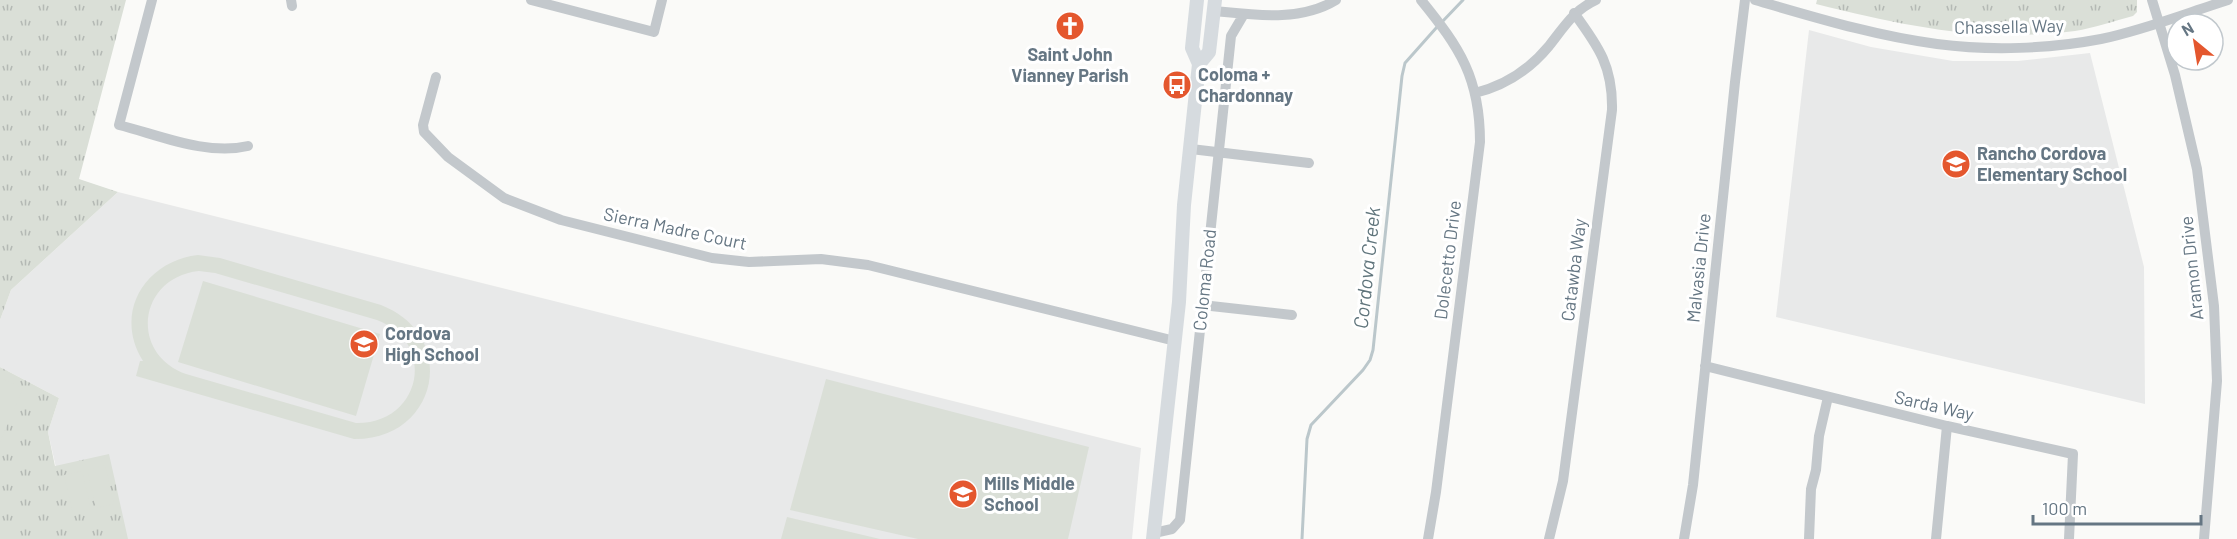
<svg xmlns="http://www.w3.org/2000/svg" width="2237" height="539" font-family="Barlow,sans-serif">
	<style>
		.built { fill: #e8e9e9 }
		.park { fill: url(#park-tufts) }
		.garden { fill: #dadfd7; fill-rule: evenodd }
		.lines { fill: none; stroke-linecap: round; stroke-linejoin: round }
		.stream { stroke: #bbc7cb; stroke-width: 3 }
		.minor { stroke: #c3c8cc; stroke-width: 10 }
		.major { stroke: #d6dbdf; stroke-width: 14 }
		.labels { text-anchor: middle; stroke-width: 6; stroke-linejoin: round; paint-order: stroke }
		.street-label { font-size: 18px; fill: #657683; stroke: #fff }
		.poi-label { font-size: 18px; font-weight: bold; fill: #657683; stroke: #fff; text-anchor: start }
		.water-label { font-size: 20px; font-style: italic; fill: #60757c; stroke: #fff }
	</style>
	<defs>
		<pattern id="park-tufts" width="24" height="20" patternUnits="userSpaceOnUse" patternTransform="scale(1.5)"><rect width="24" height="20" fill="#dadfd7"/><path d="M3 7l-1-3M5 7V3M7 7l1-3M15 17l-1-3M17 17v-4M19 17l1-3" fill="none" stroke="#b4b9b4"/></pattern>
	</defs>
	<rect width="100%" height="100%" fill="#fafaf8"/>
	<path class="built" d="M1809,30L1871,47L1953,61H2018L2090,53L2144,267L2145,404L1776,317Z
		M118,192L1141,448L1132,539H72L48,432L59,398L0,367V320L11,290Z"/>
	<path class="park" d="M0,0H126L79,179L118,192L11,290L0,320Z
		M1817,0H2137V12L2133,16C2114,21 2094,28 2075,31C1981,43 1906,26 1816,4Z
		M0,367L59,398L48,432L55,466L109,454L128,539H0Z"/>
	<path class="garden" d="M198,255L220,258L381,305C460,336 438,440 354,439L136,376L140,361H143C113,313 145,261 198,255ZM199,271L215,273L377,320C438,343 421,424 356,423L186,374C128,353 139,277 199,271Z
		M203,281L380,334L356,416L178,362Z
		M0,378L23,388L0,442Z
		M826,379L1089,447L1068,539H918L790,510Z
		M105,465L114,504L96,508L87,470Z
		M82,471L91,509L73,514L64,475Z
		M787,517L880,539H781Z"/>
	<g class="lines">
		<path class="stream" d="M1442,22L1463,0
			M1302,539L1307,439L1311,425L1363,370L1370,360L1373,350L1402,76L1405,63L1437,27"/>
		<path class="minor" d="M152,0L119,125C159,135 207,156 248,146
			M291,0L292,6
			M531,0L654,32L662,0
			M1421,0C1460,48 1480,78 1480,142L1436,492L1428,539
			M1755,0C1814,17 1875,36 1937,44C1990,51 2049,49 2101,39C2144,30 2187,13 2228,0
			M2152,0L2175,75L2197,169L2214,306L2217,381L2204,539
			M1215,11C1255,15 1300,22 1336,0
			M436,77L423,125L424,132L448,157L504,198L561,220L712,258L749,262L821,259L868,265L1175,341
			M1475,93C1504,86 1530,69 1549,46C1564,27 1574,10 1596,0
			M1191,149L1309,163
			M1202,305L1292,315
			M1705,366L1947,426L2073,454L2069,539
			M1154,533L1172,529L1180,520L1231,36L1244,14
			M1549,539L1563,481L1612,110C1613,67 1599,47 1574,13
			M1684,539L1693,485L1735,82L1745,0
			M1809,539L1811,489L1816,470L1819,436L1828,397
			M1936,539L1947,426"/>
		<path class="major" d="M1199,64L1209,52L1215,0
			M1153,539L1179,302L1184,205L1199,64L1192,48L1197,0"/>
	</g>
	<defs>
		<g id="church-disc" transform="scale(1.5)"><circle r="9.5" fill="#e4572e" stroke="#fff"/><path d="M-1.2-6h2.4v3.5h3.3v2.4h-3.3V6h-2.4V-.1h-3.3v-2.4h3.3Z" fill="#fff"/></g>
		<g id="bus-disc" transform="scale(1.5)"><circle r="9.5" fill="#e4572e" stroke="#fff"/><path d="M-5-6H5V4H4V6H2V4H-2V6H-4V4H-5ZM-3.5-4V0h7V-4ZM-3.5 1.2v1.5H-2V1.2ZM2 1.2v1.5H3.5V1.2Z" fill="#fff"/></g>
		<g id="school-disc" transform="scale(1.5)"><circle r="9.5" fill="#e4572e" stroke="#fff"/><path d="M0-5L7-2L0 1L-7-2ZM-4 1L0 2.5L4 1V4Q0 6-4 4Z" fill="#fff"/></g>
	</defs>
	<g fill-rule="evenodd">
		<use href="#church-disc" x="1070" y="26"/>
		<use href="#bus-disc" x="1177" y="85"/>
		<use href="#school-disc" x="1956" y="164"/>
		<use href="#school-disc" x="364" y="344"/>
		<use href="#school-disc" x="963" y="494"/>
	</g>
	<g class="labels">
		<g class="street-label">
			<text transform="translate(2009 27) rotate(-1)" y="6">Chassella Way</text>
			<text transform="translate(675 229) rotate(12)" y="6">Sierra Madre Court</text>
			<text transform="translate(1448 260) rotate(-83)" y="6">Dolecetto Drive</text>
			<text transform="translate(1699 268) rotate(-84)" y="6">Malvasia Drive</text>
			<text transform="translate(2192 268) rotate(-96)" y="6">Aramon Drive</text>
			<text transform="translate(1574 270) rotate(-83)" y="6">Catawba Way</text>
			<text transform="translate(1205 280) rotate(-84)" y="6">Coloma Road</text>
			<text transform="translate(1934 406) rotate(13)" y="6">Sarda Way</text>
		</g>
		<g class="poi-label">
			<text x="1070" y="61" text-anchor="middle">Saint John<tspan x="1070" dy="21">Vianney Parish</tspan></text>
			<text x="1198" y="81">Coloma +<tspan x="1198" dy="21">Chardonnay</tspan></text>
			<text x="1977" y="160">Rancho Cordova<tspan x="1977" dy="21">Elementary School</tspan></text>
			<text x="385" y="340">Cordova<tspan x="385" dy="21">High School</tspan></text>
			<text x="984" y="490">Mills Middle<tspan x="984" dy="21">School</tspan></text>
		</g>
		<g class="water-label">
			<text transform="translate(1367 268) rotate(-84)" y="7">Cordova Creek</text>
		</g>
	</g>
	<g transform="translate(2195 42) rotate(330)"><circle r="28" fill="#ffffff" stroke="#c1c8cd" stroke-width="1.5"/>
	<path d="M0-4.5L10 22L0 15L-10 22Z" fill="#e4572e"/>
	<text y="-9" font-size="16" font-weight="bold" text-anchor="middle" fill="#657683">N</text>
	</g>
	<path d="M2033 515v9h168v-9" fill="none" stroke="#657683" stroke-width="3"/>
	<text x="2042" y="515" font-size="18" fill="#657683" stroke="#ffffff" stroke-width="4.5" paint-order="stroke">100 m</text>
</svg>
